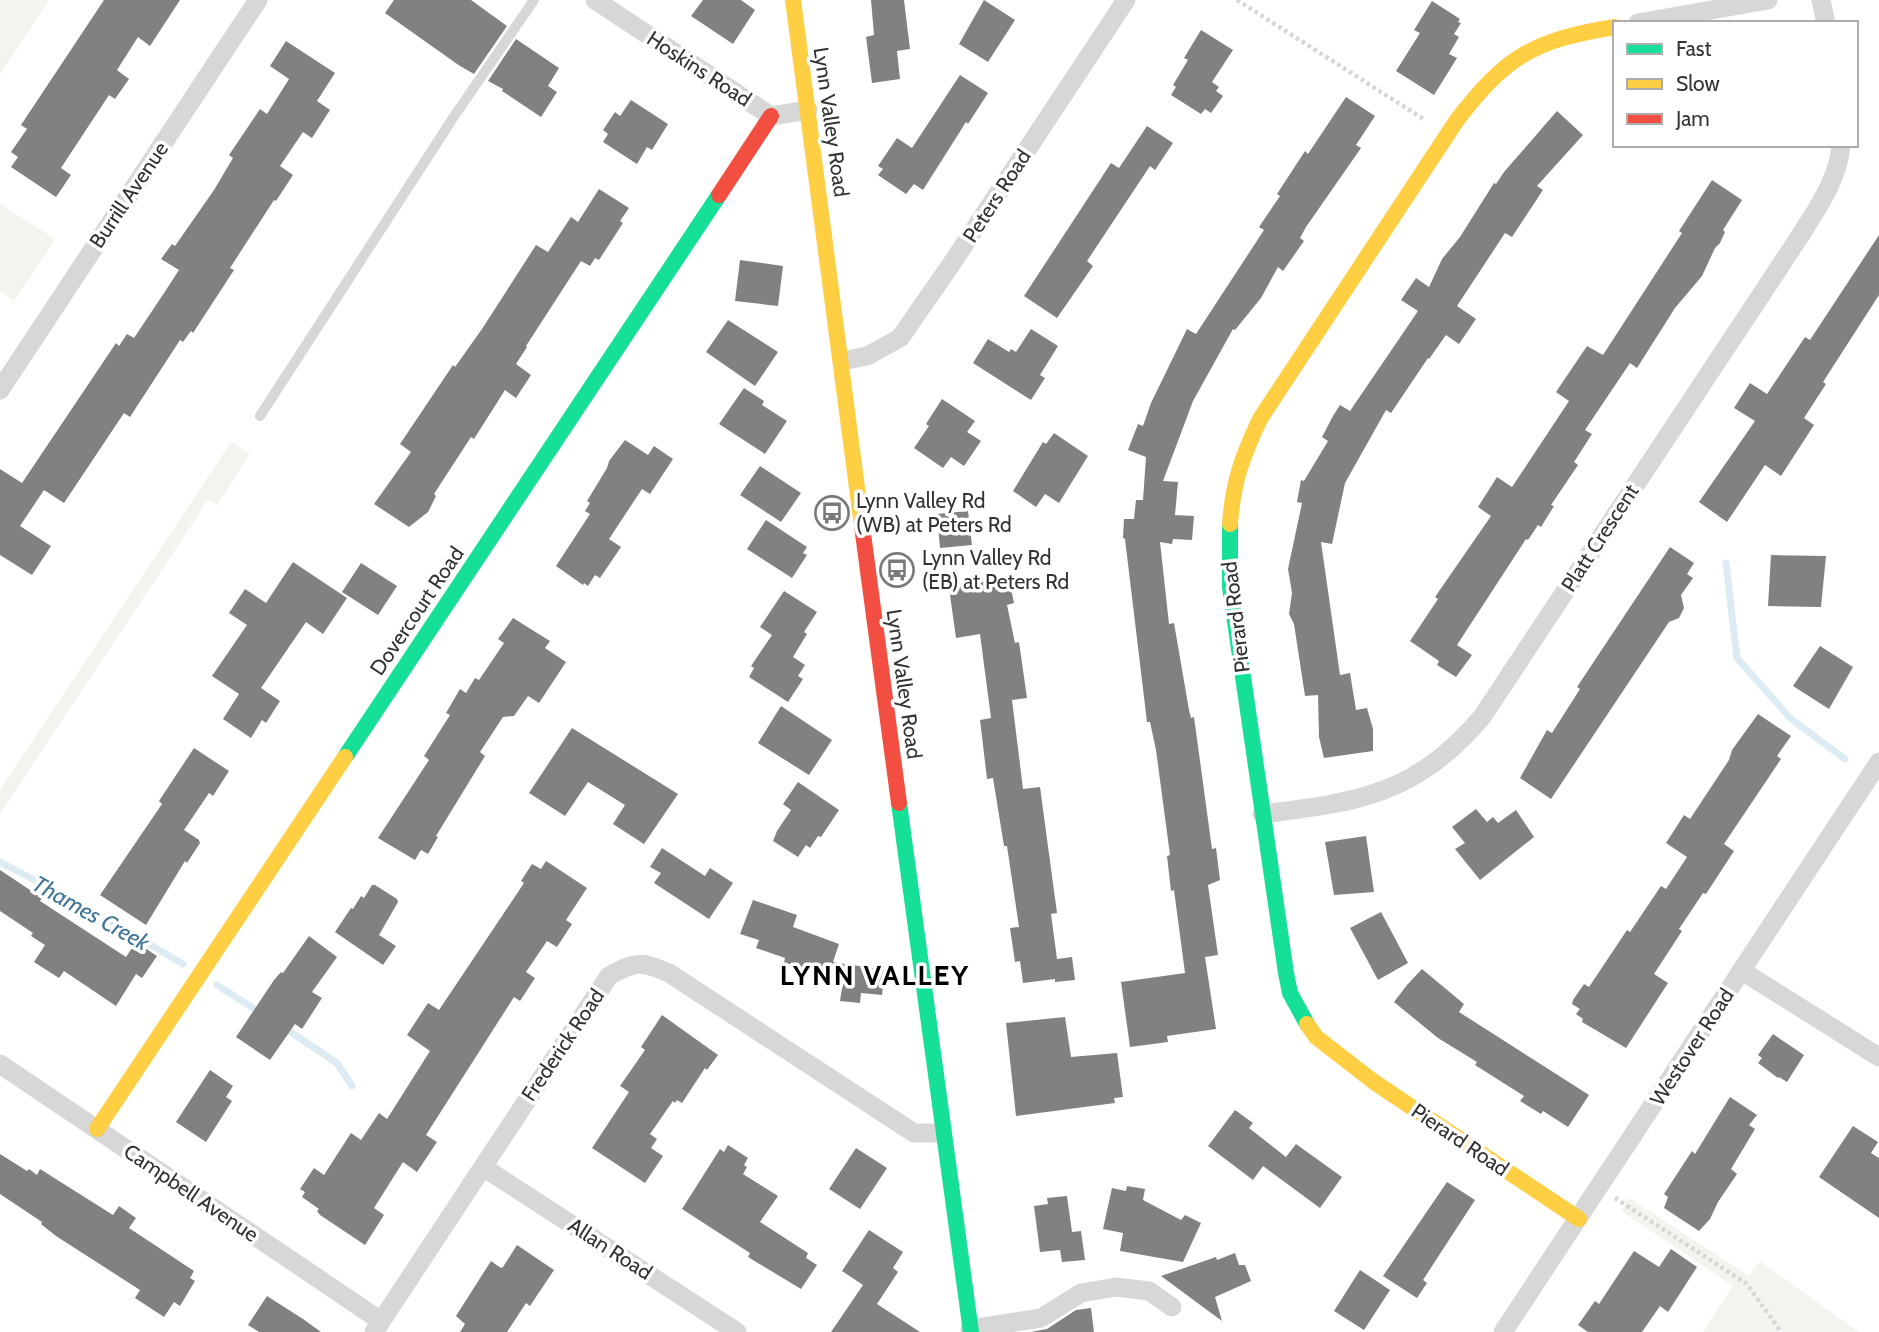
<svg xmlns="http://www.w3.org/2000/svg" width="1879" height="1332" font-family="Cabin,sans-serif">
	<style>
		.green { fill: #f1f5ed }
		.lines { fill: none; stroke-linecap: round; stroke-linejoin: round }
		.stream { stroke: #ddebf3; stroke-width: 7 }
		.building { fill: #818181 }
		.path { stroke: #d6d6d6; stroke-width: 4.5; stroke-dasharray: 3.5 3.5; stroke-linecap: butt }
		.lane { stroke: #d7d7d7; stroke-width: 10 }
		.street { stroke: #d7d7d7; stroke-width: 19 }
		.fast { stroke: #16e098; stroke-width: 16 }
		.slow { stroke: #ffcf43; stroke-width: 16 }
		.jam { stroke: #f24e42; stroke-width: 16 }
		.labels { text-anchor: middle; stroke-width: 7; stroke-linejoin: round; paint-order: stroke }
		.street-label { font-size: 21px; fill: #333; stroke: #fff }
		.poi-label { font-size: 21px; fill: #333; stroke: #fff; text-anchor: start }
		.water-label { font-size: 23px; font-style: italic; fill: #3f7597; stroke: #fff }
		.district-label { font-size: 28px; font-weight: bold; letter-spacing: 2px; fill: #000; stroke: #fff }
	</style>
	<rect width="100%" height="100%" fill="#fff"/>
	<path class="green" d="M0,0H49L0,74Z
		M0,204L55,239L14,301L0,291Z
		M231,442L250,454L217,505L208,500L0,814V790Z
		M1629,1198L1749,1276L1760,1261L1859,1332H1703L1733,1286L1621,1211Z"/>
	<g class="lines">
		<path class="stream" d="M1726,563L1737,658L1791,719L1845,759
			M0,862L88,908L183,964
			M217,985L261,1013
			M283,1027L337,1063L352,1086"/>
	</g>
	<path class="building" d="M104,0H180L150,46L138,37L117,70L129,79L115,99L109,95L61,168L71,175L56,197L11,167L18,157L11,152L27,129L21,125Z
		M394,0H471L507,26L474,74L460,66L385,13Z
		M703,0H741L755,10L733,44L691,16Z
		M871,0H904L910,49L897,51L900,79L872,83L866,37L874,35Z
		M984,0L1015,20L988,62L959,44Z
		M1432,1L1460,19L1458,22L1461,23L1454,34L1459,37L1449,54L1457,58L1434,95L1396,71L1420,33L1414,30Z
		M1201,30L1233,50L1212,82L1219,87L1216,91L1223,96L1211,113L1205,109L1201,114L1171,95L1176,87L1173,85L1188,60L1184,58Z
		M516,39L559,68L548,86L557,92L541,117L502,91L503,89L488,81Z
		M286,41L335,73L317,101L330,110L312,138L303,132L280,166L293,175L276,201L274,200L230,268L234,270L193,333L191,331L183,342L180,340L130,417L124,413L64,503L44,490L20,526L51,546L32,575L0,555V469L22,483L116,343L119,346L127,334L134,338L164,293L179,270L161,259L172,244L175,246L214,190L233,158L229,155L260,109L267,114L289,79L270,66Z
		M960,75L988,93L968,124L966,122L923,190L914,184L906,194L878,175L883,169L878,166L897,138L912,148Z
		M1346,97L1375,116L1356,145L1361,148L1306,227L1300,238L1304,241L1283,271L1278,267L1261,298L1235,330L1233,329L1193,401L1163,481L1178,482L1175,515L1194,516L1192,540L1173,539L1172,544L1160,542L1169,624L1174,623L1189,710L1191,718L1194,717L1212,849L1216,848L1220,880L1208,885L1218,955L1205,957L1216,1029L1167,1036L1168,1042L1130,1047L1121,982L1185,973L1174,890L1171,891L1167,856L1170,855L1156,750L1150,722H1147L1125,539L1123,538L1124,519H1134L1136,500H1143L1146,457L1128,450L1138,424L1143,426L1151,403L1187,329L1196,334L1264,230L1259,227L1280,196L1277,194L1305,151L1308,154Z
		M631,100L668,124L652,150L647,147L637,164L603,142L608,134L603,130L615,112L620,116Z
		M1557,111L1583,135L1537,186L1543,190L1512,237L1505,233L1457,306L1476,319L1459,344L1446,335L1429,359L1428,358L1391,413L1386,410L1345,483L1332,544L1321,542L1340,675L1350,673L1356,710L1367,708L1373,729V751L1324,758L1319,737L1318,695L1305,696L1294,624L1289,614L1292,593L1288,569L1302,503L1297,502L1301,480L1304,481L1328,441L1322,437L1333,416L1340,405L1350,411L1418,311L1401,300L1416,278L1429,287L1442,259L1460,237L1494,183L1496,184L1504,172Z
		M1147,126L1173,143L1155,170L1150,166L1087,261L1093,266L1057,318L1024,296L1111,163L1119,168Z
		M1712,180L1742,200L1723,230L1725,232L1720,243L1715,248L1702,276L1675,308L1637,368L1630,363L1585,430L1592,434L1574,462L1578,465L1551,505L1554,506L1541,527L1538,525L1528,540L1526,539L1457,645L1472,655L1456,677L1437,665L1439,661L1410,641L1438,599L1435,597L1491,516L1478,507L1497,477L1512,487L1569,401L1556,392L1587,346L1603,355L1682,233L1679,231Z
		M599,189L629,208L620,221L623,223L599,260L595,258L590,266L581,261L526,346L527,347L516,364L531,375L516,398L505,390L474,439L471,437L434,494L436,496L428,512L409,527L374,504L411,452L400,444L453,365L455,367L482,329L536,245L548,252L571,217L578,222Z
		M1879,235V295L1823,382L1826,384L1804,418L1814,425L1781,476L1765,465L1727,522L1699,502L1755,421L1734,408L1750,383L1767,394L1805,337L1810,340Z
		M740,260L783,266L778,306L735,301Z
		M728,320L778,352L755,386L706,352Z
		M1031,329L1058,346L1040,375L1045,378L1031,400L973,363L988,339L1009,352L1011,349L1016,352Z
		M744,388L764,401L762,405L787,421L765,454L719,424Z
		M942,399L975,421L967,432L981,441L964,466L951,457L943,468L914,448L929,426L926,424Z
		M1054,433L1088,456L1059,503L1045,494L1036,507L1013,491L1043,442L1046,444Z
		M625,440L648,455L654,446L673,459L650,494L642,489L609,539L621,547L600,578L595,575L588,586L584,583L583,585L556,566L590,514L585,511L590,503L587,501L607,468L609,461Z
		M760,466L801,493L781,522L740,495Z
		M968,511L972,545L940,548L937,514Z
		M766,520L807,547L803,553L807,555L792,578L747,549Z
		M1670,547L1694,563L1687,574L1693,578L1681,595L1684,608L1679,618L1669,622L1551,799L1520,778L1547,730L1552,733L1580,689L1577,687Z
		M1771,555L1826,556L1821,607L1768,606Z
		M293,562L347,598L323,634L306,622L261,688L280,701L266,723L262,720L251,738L223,719L239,694L212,676L247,625L229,613L245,589L266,603Z
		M361,563L397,586L378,615L342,592Z
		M1002,576L1004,585L1010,584L1014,603L1007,605L1015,643L1019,642L1027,698L1012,700L1023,789L1040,787L1057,913L1051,914L1057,959L1072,957L1075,980L1055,982V979L1023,983L1020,961L1015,962L1010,928L1019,927L1007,846H1004L993,778L987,779L980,720L991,718L980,634L956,638L949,588Z
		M784,591L817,612L804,632L807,634L793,657L805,665L798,676L803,679L788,702L749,677L754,668L751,666L772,635L760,627Z
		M513,618L550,641L545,648L566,662L539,703L528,696L514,716L503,717L480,752L485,756L436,836L438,837L428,854L421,850L415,860L378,838L429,760L424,756L450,715L446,713L460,689L466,693L475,678L479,680L504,643L498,639Z
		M1820,646L1853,667L1829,709L1793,686Z
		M781,706L832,740L809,775L758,743Z
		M1758,714L1791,736L1777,756L1781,759L1724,844L1734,851L1706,894L1703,893L1679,929L1682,931L1654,974L1668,983L1626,1048L1582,1022L1583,1019L1576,1014L1580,1009L1572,1004L1573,1000L1584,984L1589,987L1627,930L1630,932L1661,886L1666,889L1687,857L1666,843L1684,815L1690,819L1729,760L1732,750Z
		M572,728L678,794L644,844L613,824L625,805L588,782L565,816L529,793Z
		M194,748L229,771L213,796L209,793L184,830L199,840L200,843L187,863L185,861L146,925L100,895L162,804L159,801Z
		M798,782L839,810L821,837L818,836L810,848L806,845L798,857L773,841L777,831L791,810L783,804Z
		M1476,809L1487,822L1493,817L1498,823L1516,810L1534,837L1480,880L1455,849L1465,843L1452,827Z
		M1366,836L1374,892L1334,895L1325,842Z
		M662,848L705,876L710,868L733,883L709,919L654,883L661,873L650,867Z
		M546,861L587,888L566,920L572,924L557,947L547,941L526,972L535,978L520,1001L514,997L426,1135L437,1142L417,1172L403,1162L374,1208L384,1215L365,1245L320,1215L317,1211L319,1209L302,1197L305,1192L300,1189L314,1168L324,1175L351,1133L361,1140L379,1113L387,1119L430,1051L407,1035L428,1003L439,1010L524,883L521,881L532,864L541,869Z
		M0,870L42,898L40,901L126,957L136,942L157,956L142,978L136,974L116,1006L64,971L59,978L34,962L45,945L31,936L33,933L0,911Z
		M372,885H375L397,899L398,902L379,935L396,946L383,965L335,932L351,908L353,909L361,896L364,898Z
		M753,900L797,915L793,927L839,944L833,962L885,970L882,995L861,993L860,1003L840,1001L843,982L784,963L785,958L756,948L759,940L740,934Z
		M1381,912L1408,963L1378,980L1350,928Z
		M309,936L337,957L312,992L322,998L302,1029L295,1024L270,1060L236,1037L274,980L281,972L283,973Z
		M1422,969L1464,1004L1459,1012L1589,1095L1568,1127L1543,1111L1541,1114L1520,1101L1524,1096L1475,1065L1477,1062L1438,1038L1394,1002L1407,985Z
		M662,1015L718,1055L707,1070L705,1068L682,1103L677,1100L675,1103L673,1101L650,1134L657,1139L651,1148L663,1156L645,1183L592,1148L629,1092L620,1086L645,1050L641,1047Z
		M1065,1017L1071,1057L1117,1053L1123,1097L1114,1098L1115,1103L1016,1116L1006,1023Z
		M1773,1034L1804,1055L1787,1082L1779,1077L1778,1078L1758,1063L1762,1058L1758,1055Z
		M210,1070L233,1086L226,1097L232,1101L206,1142L176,1122Z
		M1730,1097L1757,1115L1749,1125L1755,1129L1731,1169L1737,1174L1718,1202L1710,1219L1699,1231L1664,1208L1668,1197L1664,1194L1692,1151L1695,1154Z
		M1235,1110L1253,1123L1249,1128L1286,1157L1296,1144L1342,1177L1320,1208L1263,1166L1253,1180L1208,1146Z
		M1853,1126L1878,1142L1871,1153L1879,1158V1218L1819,1177Z
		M728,1145L748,1158L744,1165L747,1167L743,1174L778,1196L760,1222L808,1253L806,1258L817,1265L801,1289L748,1257L750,1253L682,1209L720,1149L724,1152Z
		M856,1148L887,1168L860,1209L829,1189Z
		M0,1154L27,1171L29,1169L37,1175L40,1169L113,1215L119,1206L136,1218L129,1228L194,1271L190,1278L195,1281L180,1306L174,1302L164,1317L135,1298L140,1290L56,1236L41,1224L42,1222L0,1194Z
		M1447,1182L1475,1200L1423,1280L1427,1283L1417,1298L1383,1276Z
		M1127,1186L1145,1189L1143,1200L1181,1220L1185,1215L1201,1223L1183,1262L1120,1251L1123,1233L1103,1229L1112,1188L1126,1191Z
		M1067,1196L1072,1232L1081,1231L1085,1260L1062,1262L1060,1250L1040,1252L1034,1206L1048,1204L1047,1198Z
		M869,1230L903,1252L893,1268L898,1272L877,1304L920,1332H831L863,1285L842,1271Z
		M517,1245L554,1270L530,1306L526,1303L507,1332H460L465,1324L456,1316L491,1261L501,1268L503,1267Z
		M1671,1249L1697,1267L1668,1312L1660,1306L1642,1332H1588L1578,1325L1595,1301L1599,1304L1634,1251L1659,1267Z
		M1235,1253L1239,1265H1245L1251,1281L1215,1297L1222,1321L1161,1276L1216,1257L1217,1260Z
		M1360,1270L1390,1290L1364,1330L1334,1311Z
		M267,1296L303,1319L321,1332H259L248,1325Z
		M1091,1308L1094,1332H1031L1047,1329L1076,1310Z"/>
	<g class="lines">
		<path class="path" d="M1237,0L1425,120
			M1615,1198L1747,1284L1781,1332"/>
		<path class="lane" d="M260,416L453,118L534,0"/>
		<path class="street" d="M595,0L771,116L808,110
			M1821,0L1826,23
			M1638,23L1768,0
			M842,361L867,356L900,338L950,266L1126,0
			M0,390L258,0
			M1262,814C1359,802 1415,795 1482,717L1800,236C1818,207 1838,180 1841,145
			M1742,971L1879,1057
			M0,1064L381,1321
			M483,1167L737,1332
			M970,1329L1041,1318L1081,1293L1116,1287L1149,1291L1172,1307
			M374,1332L609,976C636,961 641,961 669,973L914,1133H943
			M1503,1332L1879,762"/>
		<path class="fast" d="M1230,524V587L1286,973L1290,993L1307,1024
			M345,757L719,195
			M899,803L971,1332"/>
		<path class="slow" d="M793,0L862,526
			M1230,524C1233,482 1242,457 1260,419L1457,120C1507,55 1535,40 1615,27
			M1307,1024L1316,1037L1374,1082L1579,1219
			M97,1129L345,757"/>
		<path class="jam" d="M719,195L771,116
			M862,526L899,803"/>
	</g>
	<defs>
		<g id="bus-ring" transform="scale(1.75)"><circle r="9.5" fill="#fff" stroke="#7a7a7a" stroke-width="1.5"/><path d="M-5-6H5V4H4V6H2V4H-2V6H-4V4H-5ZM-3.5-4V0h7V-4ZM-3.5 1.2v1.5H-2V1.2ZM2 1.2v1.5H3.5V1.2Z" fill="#7a7a7a"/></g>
	</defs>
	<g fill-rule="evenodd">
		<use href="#bus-ring" x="832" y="513"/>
		<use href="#bus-ring" x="897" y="570"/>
	</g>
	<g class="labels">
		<g class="street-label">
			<text transform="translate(699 69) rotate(33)" y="7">Hoskins Road</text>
			<text transform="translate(831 122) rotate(82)" y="7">Lynn Valley Road</text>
			<text transform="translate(129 195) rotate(-56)" y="7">Burrill Avenue</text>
			<text transform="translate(997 196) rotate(-57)" y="7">Peters Road</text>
			<text transform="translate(1600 538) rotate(-57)" y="7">Platt Crescent</text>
			<text transform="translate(417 611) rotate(-56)" y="7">Dovercourt Road</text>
			<text transform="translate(1236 617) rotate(-97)" y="7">Pierard Road</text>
			<text transform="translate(904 684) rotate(82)" y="7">Lynn Valley Road</text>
			<text transform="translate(563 1045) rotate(-56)" y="7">Frederick Road</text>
			<text transform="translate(1692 1047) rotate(-57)" y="7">Westover Road</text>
			<text transform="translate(1460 1140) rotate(34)" y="7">Pierard Road</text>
			<text transform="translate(191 1193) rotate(34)" y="7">Campbell Avenue</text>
			<text transform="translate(610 1249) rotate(33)" y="7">Allan Road</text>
		</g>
		<g class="poi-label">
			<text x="856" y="508">Lynn Valley Rd<tspan x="856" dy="24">(WB) at Peters Rd</tspan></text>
			<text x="922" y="565">Lynn Valley Rd<tspan x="922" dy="24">(EB) at Peters Rd</tspan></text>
		</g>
		<g class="water-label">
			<text transform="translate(91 913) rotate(29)" y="8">Thames Creek</text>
		</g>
		<g class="district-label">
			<text x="875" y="985">LYNN VALLEY</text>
		</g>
	</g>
	<rect x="1613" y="21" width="245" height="126" fill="#ffffff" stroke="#adadad" stroke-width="2"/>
	<rect x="1627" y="44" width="35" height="10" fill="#16e098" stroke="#adadad" stroke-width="2"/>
	<text x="1676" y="56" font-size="21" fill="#333333">Fast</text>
	<rect x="1627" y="79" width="35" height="10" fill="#ffcf43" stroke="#adadad" stroke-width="2"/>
	<text x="1676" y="91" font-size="21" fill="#333333">Slow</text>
	<rect x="1627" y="114" width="35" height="10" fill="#f24e42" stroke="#adadad" stroke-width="2"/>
	<text x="1676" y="126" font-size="21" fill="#333333">Jam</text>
</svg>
